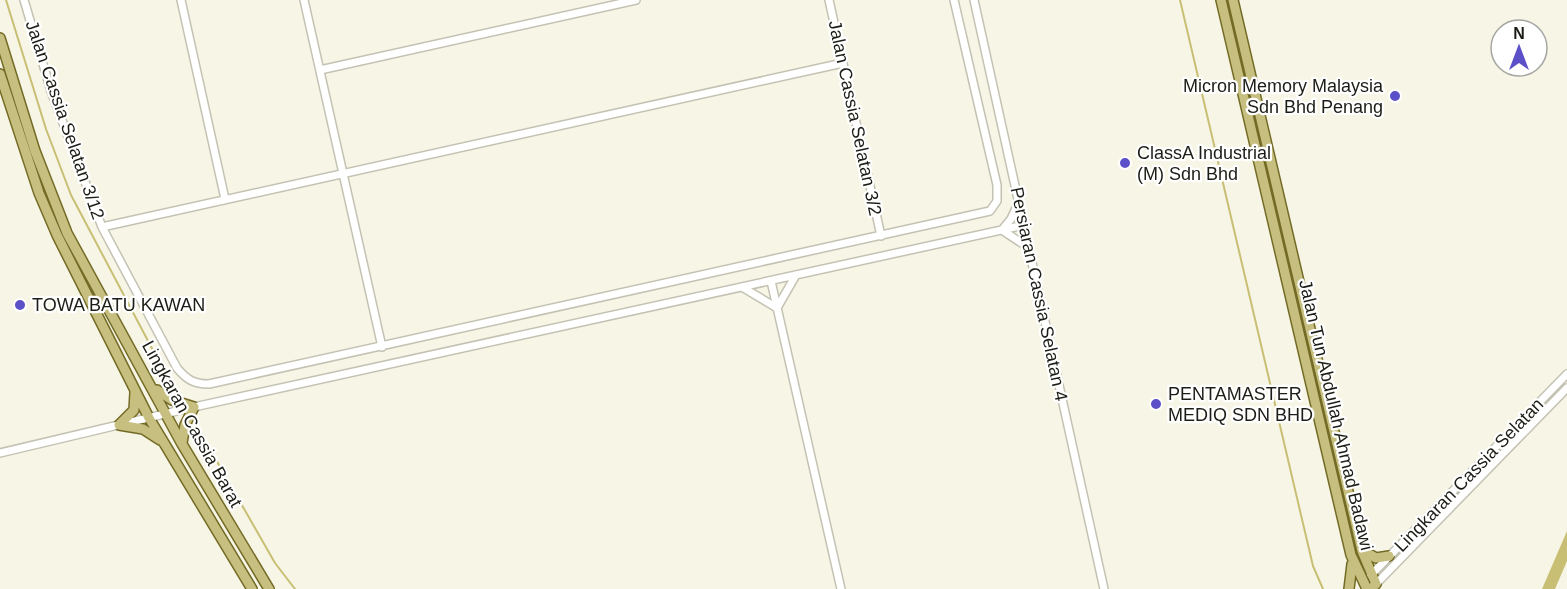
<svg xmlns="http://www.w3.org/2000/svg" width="1567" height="589" font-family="Arial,sans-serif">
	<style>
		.water { fill: #c8bf74 }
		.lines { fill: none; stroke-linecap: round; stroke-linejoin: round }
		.stream { stroke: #c8bf74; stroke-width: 2 }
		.minor-casing { stroke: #c4c2b3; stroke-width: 10 }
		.major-casing { stroke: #736b25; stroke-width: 12 }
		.minor { stroke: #fff; stroke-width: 7 }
		.major { stroke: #c7bf80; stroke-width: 9 }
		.poi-dot { fill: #5c50c9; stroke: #fff; stroke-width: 2 }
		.labels { text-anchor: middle; stroke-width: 4.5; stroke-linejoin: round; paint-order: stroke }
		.poi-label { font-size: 18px; fill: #1d1d17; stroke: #fff; text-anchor: start }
		.street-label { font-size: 18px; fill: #1d1d17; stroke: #fff }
	</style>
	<rect width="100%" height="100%" fill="#f7f5e5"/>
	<path class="water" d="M1567,531V561L1555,589H1542Z"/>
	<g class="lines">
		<path class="stream" d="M6,0L46,129L71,195L175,392
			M1180,0L1313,566L1323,589
			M199,430L275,563L295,589"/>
		<g class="minor-casing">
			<path id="minor" d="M24,0L51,91L102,227L177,368C187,380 194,384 209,384L990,211L997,201V185L954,0
				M181,0L225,199
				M304,0L382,347
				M829,0L881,236
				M974,0L1104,589
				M320,70L636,0
				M1019,202L1011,219L1002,230L1029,248
				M102,227L843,63
				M771,281L841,589
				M742,287L777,308L796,275
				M0,453L194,407L1024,225
				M1371,575L1567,374
				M1376,584L1567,388"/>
		</g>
		<g class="major-casing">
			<path id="major" d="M1221,0L1351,555L1367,589
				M1233,0L1362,551L1376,584L1371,589
				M0,38L35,151L67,233L182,444L269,589
				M0,74L39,193L57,235L149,418L252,589
				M157,390L172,400L194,407L185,425L182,443
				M119,425L143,429L160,440
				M119,425L134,410L135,392
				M1362,550L1376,558L1389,556
				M1349,589L1352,564"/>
		</g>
		<use href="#minor" class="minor"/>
		<use href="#major" class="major"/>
	</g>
	<g class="poi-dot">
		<circle cx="1395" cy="96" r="6"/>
		<circle cx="1125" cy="163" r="6"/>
		<circle cx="20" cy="305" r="6"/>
		<circle cx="1156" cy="404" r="6"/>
	</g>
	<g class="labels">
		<g class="poi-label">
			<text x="1383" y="92" text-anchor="end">Micron Memory Malaysia<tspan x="1383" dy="21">Sdn Bhd Penang</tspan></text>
			<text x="1137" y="159">ClassA Industrial<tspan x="1137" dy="21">(M) Sdn Bhd</tspan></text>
			<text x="32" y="311">TOWA BATU KAWAN</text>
			<text x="1168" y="400">PENTAMASTER<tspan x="1168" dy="21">MEDIQ SDN BHD</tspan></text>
		</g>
		<g class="street-label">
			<text transform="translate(855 118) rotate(78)" y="6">Jalan Cassia Selatan 3/2</text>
			<text transform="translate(65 120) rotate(71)" y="6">Jalan Cassia Selatan 3/12</text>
			<text transform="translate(1039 294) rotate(78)" y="6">Persiaran Cassia Selatan 4</text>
			<text transform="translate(1336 415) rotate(77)" y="6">Jalan Tun Abdullah Ahmad Badawi</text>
			<text transform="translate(192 424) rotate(61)" y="6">Lingkaran Cassia Barat</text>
			<text transform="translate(1469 475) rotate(-46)" y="6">Lingkaran Cassia Selatan</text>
		</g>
	</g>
	<g transform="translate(1519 48)"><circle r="28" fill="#ffffff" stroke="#a5a5a2" stroke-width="1.5"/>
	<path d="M0-4.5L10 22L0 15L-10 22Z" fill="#5c50c9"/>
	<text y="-9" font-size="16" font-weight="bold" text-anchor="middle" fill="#1d1d17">N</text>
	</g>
</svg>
